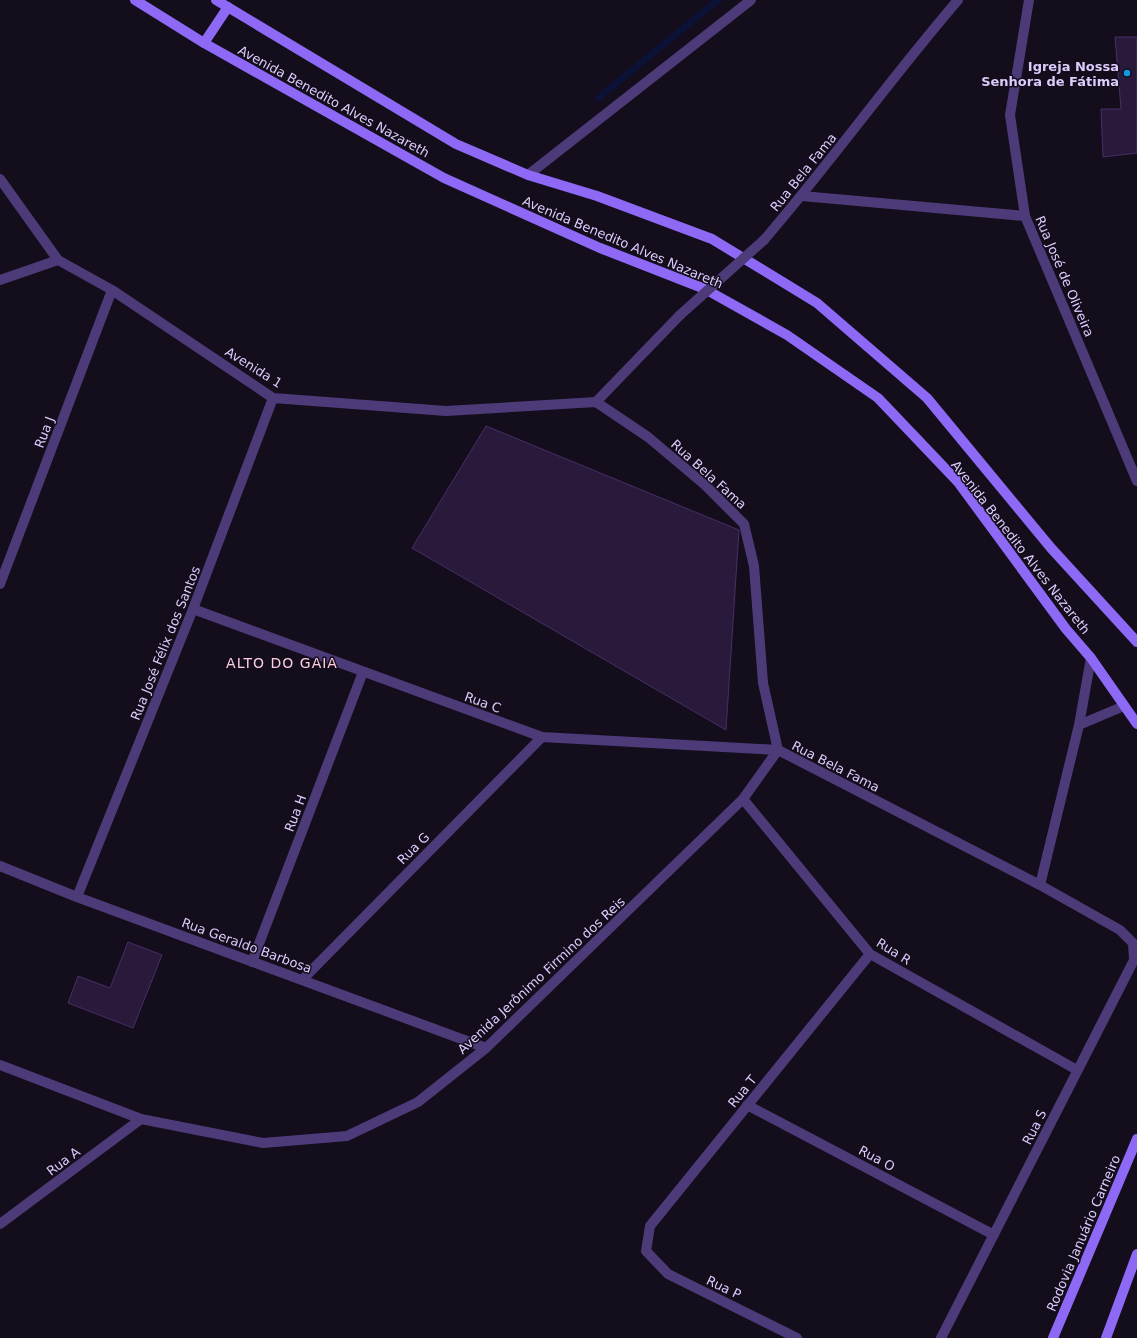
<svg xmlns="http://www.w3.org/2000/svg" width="1137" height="1338" font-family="'DejaVu Sans',sans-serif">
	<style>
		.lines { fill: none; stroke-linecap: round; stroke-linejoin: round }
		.stream { stroke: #0c1136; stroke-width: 7 }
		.building { fill: #291a3c; stroke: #472e66 }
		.minor { stroke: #4c3b78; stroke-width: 10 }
		.secondary { stroke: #8e69f5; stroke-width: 10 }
		.minor-bridge { stroke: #4c3b78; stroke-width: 10 }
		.poi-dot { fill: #109be3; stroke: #130d1c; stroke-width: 1.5 }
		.labels { text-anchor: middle; stroke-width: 3; stroke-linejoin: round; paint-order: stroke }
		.poi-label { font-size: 13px; font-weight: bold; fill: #dccbfb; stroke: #130d1c; text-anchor: end }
		.street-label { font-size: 13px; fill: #dccbfb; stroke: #130d1c }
		.neighbourhood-label { font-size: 14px; letter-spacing: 1px; fill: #fccddf; stroke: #130d1c }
	</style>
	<rect width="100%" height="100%" fill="#130d1c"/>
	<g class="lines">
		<path class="stream" d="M598,98L718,0"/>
	</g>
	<path class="building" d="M1115,37H1137V153L1103,157L1101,109H1121Z
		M486,426L739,530L726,730L412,548Z
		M128,942L162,955L133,1028L68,1003L78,976L110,988Z"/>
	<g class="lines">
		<path class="minor" d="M1029,0L1010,115L1025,216L1137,481
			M528,175L751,0
			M0,179L58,260
			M802,196L1025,216
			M764,240C831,162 891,78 958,0
			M0,280L58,260L112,290L273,398L446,411L596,402
			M596,402L648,437L705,485L744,524L754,566L763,683L778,750
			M596,402L680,315
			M0,584L112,290
			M193,609L542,737L778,750L1040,885L1120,930L1133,943L1134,960L941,1338
			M1079,725L1124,706
			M743,799L870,954L1077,1070
			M0,866L77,897L486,1048
			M1040,885L1079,725L1091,658
			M77,897L193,609L273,398
			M252,962L363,672
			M303,979L542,737
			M0,1065L141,1119L263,1143L347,1136L418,1102L486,1048L743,799L778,750
			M747,1105L994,1235
			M0,1224L141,1119
			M797,1338L668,1274L646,1251L650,1226L870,954"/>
		<path class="secondary" d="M135,0L204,43L444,178L600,248L705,289L787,335L878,398L958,482L1066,629L1091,658L1137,724
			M216,0L456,144L528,175L597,196L712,239L817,303L927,398L1051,548L1137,642
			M204,43L228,7
			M1053,1338L1137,1139
			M1106,1338L1137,1254"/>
		<path class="minor-bridge" d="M680,315L764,240"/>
	</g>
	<circle class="poi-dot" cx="1127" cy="73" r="4"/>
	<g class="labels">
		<g class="poi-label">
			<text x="1119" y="71">Igreja Nossa<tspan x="1119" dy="15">Senhora de Fátima</tspan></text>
		</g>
		<g class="street-label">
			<text transform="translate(334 101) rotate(29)" y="5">Avenida Benedito Alves Nazareth</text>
			<text transform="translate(803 172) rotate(-51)" y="5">Rua Bela Fama</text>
			<text transform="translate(623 242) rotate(23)" y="5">Avenida Benedito Alves Nazareth</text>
			<text transform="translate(1065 276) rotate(67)" y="5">Rua José de Oliveira</text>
			<text transform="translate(254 367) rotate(32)" y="5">Avenida 1</text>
			<text transform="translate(44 432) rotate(-69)" y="5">Rua J</text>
			<text transform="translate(709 474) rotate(42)" y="5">Rua Bela Fama</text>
			<text transform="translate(1021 547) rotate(52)" y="5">Avenida Benedito Alves Nazareth</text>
			<text transform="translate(165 643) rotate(-68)" y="5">Rua José Félix dos Santos</text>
			<text transform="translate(483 702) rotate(20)" y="5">Rua C</text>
			<text transform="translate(836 766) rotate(27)" y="5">Rua Bela Fama</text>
			<text transform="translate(295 813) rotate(-69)" y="5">Rua H</text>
			<text transform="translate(413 848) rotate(-45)" y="5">Rua G</text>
			<text transform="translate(247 945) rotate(20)" y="5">Rua Geraldo Barbosa</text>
			<text transform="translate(894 951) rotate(32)" y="5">Rua R</text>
			<text transform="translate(541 975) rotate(-43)" y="5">Avenida Jerônimo Firmino dos Reis</text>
			<text transform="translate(742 1091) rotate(-51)" y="5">Rua T</text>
			<text transform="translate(1034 1127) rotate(-63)" y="5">Rua S</text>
			<text transform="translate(877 1158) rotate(28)" y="5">Rua O</text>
			<text transform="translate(63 1161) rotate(-37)" y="5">Rua A</text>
			<text transform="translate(1083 1233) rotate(-67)" y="5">Rodovia Januário Carneiro</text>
			<text transform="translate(724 1287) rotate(26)" y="5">Rua P</text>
		</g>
		<g class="neighbourhood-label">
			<text x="282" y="668">ALTO DO GAIA</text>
		</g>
	</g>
</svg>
